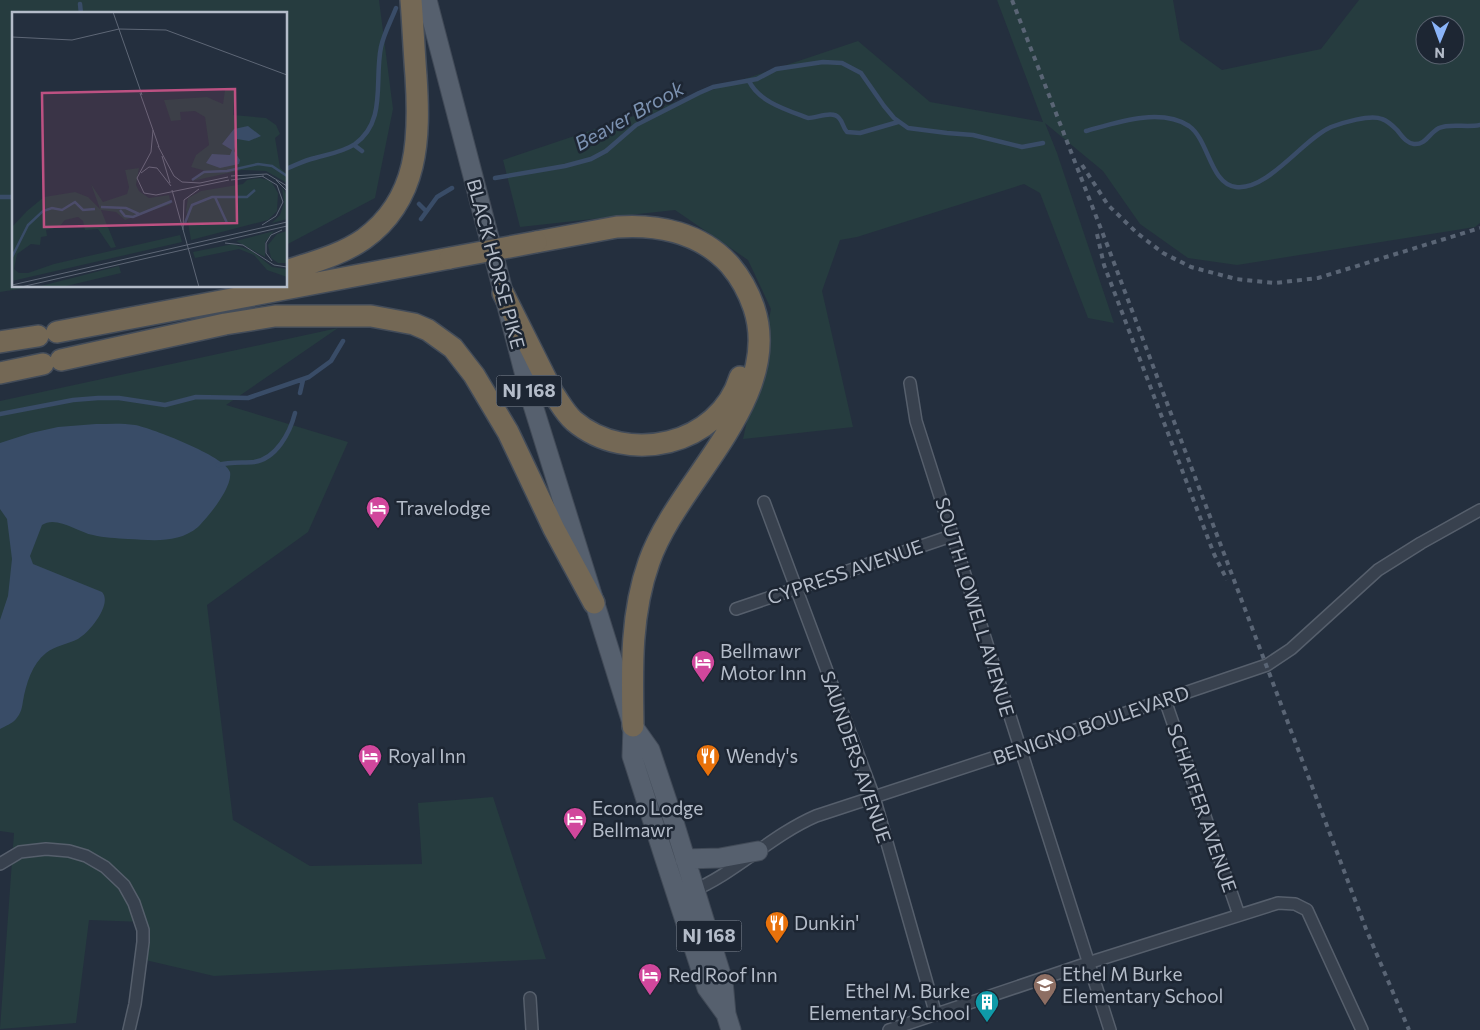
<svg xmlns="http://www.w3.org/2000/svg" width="1480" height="1030" font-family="Commissioner,sans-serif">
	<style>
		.green { fill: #263c3f; fill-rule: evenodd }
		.water { fill: #394c67 }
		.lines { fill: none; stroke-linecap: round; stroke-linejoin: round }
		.stream { stroke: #394c67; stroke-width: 4.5 }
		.street-casing { stroke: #565f6c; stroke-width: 14 }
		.primary-casing { stroke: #414a57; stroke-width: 21 }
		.highway-casing { stroke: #434c59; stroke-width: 24 }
		.street { stroke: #38414e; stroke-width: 11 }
		.primary { stroke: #56606e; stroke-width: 19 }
		.highway { stroke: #746855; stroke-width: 21 }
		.rail { stroke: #5a6575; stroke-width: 4; stroke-dasharray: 5 5; stroke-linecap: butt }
		.highway-bridge-casing { stroke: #434c59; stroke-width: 24; stroke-linecap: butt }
		.highway-bridge { stroke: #746855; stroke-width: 21 }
		.labels { text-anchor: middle; stroke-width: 5; stroke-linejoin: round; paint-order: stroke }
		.shield { fill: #1d2633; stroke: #878f9c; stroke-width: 1 }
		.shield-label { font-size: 18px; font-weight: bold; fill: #b4bcc9 }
		.street-label { font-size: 19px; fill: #b4bcc9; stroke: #1d2633 }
		.poi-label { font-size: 19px; fill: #b4bcc9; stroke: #1d2633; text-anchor: start }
		.water-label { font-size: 20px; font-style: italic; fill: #7c92b1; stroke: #1d2633 }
		.inset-river { fill: none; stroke: #394c67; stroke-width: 2.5 }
		.inset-road { fill: none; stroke: #5e6776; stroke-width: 1 }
		.view { fill: #bd5182; fill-opacity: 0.15; stroke: #bd5182; stroke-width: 2.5 }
		.inset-edge { fill: none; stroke: #b4bcc9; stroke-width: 2.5 }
	</style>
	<rect width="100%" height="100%" fill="#242f3e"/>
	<path class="green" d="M0,0H379L393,109L375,198L286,245V14H14V286H38L0,292Z
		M997,0H1173L1180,40L1222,70L1321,49L1359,0H1480V223L1475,227L1237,265L1188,258L1140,224L1103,171L1045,123L1057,153L1114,323L1088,318L1040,193L1024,184L857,237L840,240L822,291L853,427L743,439L771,309L748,260L675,210L520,227L503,160L858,41L930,102L1043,122ZM1425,25H1455V55H1425Z
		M338,328L226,405L348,442L308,532L207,605L233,820L310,866L422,864L418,803L493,797L546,959L214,976L141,959L143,922L89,920L76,1023L0,1029L14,833L0,831V401Z"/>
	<path class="water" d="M96,424C109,424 122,423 135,425C151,428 225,456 230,472C233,487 208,517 198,527C178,544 152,540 128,539C116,538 104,538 93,535C78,532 56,515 42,525L30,556L33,564L102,592C113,604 89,633 78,639C68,644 55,646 46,653C32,664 26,684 23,701C22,708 21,713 16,719C12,724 5,726 0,729V620L8,596L12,559L7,519L0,509V443L31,433L58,427Z"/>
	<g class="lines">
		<path class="stream" d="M80,4L81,14
			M749,81C759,102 787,110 808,118C817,118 833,110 839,118C843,122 843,128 847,132L860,133L898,122
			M1086,131C1115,123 1160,107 1189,126C1209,140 1210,184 1236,187C1268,191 1303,139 1331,127C1342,123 1370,114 1382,119C1388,121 1393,126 1397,130C1402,136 1406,143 1414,144C1426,145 1429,133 1439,128C1450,123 1467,128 1480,125
			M354,145L362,151
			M286,169C296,165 305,160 315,158C329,154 343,152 355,144C387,121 374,81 381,47C384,33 391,21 396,8
			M495,178L565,166L591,159L606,151L636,125L699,93L713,87L757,79L776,69L823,62L842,63L861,73L884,106L894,118L908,128L947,133L973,135L1022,147L1043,143
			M0,197H14
			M419,204L426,211
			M421,219L437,197L452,188
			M300,393L303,380
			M0,414L73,400L98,398H119L165,405L196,397L248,398L309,377L331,361L343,341
			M218,465C230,462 242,463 254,462C276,459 290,433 295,413"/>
		<g class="street-casing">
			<path id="street" d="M910,383L916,421L1110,1030
				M764,502L874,797L936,1015
				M736,609L954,535
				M1165,700L1239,915
				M0,864L20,852L46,849L69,851L86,856L105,867L124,885L134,903L143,930V942L135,1004L129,1030
				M690,892C736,873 770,836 816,816L1020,749L1267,665L1291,649L1378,570L1421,543L1480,510
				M530,998L532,1030
				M889,1030L1088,963L1278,903L1295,904L1307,910L1362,1030"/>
		</g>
		<g class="primary-casing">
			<path id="primary" d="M427,0L532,402L633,726L650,750L673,819L723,981L726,1014L731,1030
				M633,726L632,756L664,856L707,988L726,1014
				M685,859L720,858L758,851"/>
		</g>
		<g class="highway-casing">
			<path id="highway" d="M536,242L617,227C659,224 701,233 730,265C741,278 749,293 754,308C784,399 677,481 649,562C630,615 632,671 633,726
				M286,271C313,262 341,255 364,239C419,199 420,138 416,76C414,51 413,25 411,0
				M503,293L553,393C560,403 565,413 574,421C627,466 719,446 740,377
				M57,332L450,258
				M0,342L38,336
				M61,360L225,324L275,316H371L414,324L428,330L453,348L474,375L508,432L554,529L594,603
				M0,373L43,364"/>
		</g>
		<use href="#street" class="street"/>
		<use href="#primary" class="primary"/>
		<use href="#highway" class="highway"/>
		<path class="rail" d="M1012,0L1108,247L1366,929L1409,1030
			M1082,165L1108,205L1137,233L1163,253L1191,267L1236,279L1275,283L1318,278L1480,228
			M1097,234L1104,265L1214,554L1227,580"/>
		<g class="highway-bridge-casing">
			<path id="highway-bridge" d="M450,258L536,242"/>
		</g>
		<use href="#highway-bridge" class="highway-bridge"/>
	</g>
	<defs>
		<g id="hotel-pin" transform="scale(1.25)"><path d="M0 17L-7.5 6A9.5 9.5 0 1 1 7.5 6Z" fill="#d1479c" stroke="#1d2633"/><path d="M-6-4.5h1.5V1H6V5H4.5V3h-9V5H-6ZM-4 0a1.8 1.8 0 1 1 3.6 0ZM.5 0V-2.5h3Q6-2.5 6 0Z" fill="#fff"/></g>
		<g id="restaurant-pin" transform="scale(1.25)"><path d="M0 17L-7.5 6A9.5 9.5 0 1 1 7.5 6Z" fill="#e8710a" stroke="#1d2633"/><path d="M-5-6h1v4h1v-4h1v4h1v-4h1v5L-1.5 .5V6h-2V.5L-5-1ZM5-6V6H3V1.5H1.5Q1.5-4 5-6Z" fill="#fff"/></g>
		<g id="school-pin" transform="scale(1.25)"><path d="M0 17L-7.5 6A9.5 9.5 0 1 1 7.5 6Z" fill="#8d6e63" stroke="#1d2633"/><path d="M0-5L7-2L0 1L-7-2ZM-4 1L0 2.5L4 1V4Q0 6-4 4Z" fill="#fff"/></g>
		<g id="building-pin" transform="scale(1.25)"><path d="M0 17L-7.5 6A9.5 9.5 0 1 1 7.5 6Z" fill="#0f9aa8" stroke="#1d2633"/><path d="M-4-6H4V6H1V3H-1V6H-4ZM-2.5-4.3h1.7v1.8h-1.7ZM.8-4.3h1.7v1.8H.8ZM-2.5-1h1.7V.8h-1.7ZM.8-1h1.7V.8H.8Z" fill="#fff"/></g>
	</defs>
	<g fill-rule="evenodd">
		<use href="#hotel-pin" x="378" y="508"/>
		<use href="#hotel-pin" x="703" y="662"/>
		<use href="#hotel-pin" x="370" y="756"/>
		<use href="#restaurant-pin" x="708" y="756"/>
		<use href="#hotel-pin" x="575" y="819"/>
		<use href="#restaurant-pin" x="777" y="923"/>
		<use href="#hotel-pin" x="650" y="975"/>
		<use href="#school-pin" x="1045" y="985"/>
		<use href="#building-pin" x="987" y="1002"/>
	</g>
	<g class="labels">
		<g class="shield">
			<rect x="496.5" y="375.5" width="65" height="31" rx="4"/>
			<rect x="676.5" y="920.5" width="65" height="31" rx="4"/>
		</g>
		<g class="shield-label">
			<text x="529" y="397">NJ 168</text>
			<text x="709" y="942">NJ 168</text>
		</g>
		<g class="street-label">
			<text transform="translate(496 264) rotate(75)" y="7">BLACK HORSE PIKE</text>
			<text transform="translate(845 572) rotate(-19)" y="7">CYPRESS AVENUE</text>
			<text transform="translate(975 607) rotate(73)" y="7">SOUTH LOWELL AVENUE</text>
			<text transform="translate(1091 725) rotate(-19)" y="7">BENIGNO BOULEVARD</text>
			<text transform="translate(856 757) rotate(71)" y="7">SAUNDERS AVENUE</text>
			<text transform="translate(1202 808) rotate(71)" y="7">SCHAFFER AVENUE</text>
		</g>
		<g class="poi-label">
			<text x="396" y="515">Travelodge</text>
			<text x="720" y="658">Bellmawr<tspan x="720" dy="22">Motor Inn</tspan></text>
			<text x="388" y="763">Royal Inn</text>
			<text x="726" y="763">Wendy's</text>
			<text x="592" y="815">Econo Lodge<tspan x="592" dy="22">Bellmawr</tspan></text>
			<text x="794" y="930">Dunkin'</text>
			<text x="1062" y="981">Ethel M Burke<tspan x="1062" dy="22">Elementary School</tspan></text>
			<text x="668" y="982">Red Roof Inn</text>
			<text x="970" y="998" text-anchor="end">Ethel M. Burke<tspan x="970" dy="22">Elementary School</tspan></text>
		</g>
		<g class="water-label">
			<text transform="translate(629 116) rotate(-29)" y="7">Beaver Brook</text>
		</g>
	</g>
	<g transform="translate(12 12)">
		<rect width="275" height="275" fill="#242f3e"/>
		<path d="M223,77L221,103L254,106L264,113L268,122L263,126L268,156L275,162V171L254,159L230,158L180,169L194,159L179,155L184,143L197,133L193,105L183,99L168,100L169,108L159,109L152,88L195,85L211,92L213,78ZM127,156L124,173L127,179L137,186L157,183L159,192L113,208L104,200L89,198L104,235L99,236L86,217L73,218L71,209L66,205L53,208L47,215L34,218L35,224L29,225L28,233L19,232L5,242L2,257L7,261H16L42,252L168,223L170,230L0,269V215L15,199L32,185L63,180L76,185L88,197L79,172L91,190L115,182L117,175L113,158ZM248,166L259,169L266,181L265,199L256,208L179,228L174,198L176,186L189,179L231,172L235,168ZM270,175L275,184V207L260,211L268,203L272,191ZM262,219L253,230V245L224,229ZM275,219V251H266L259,246L256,233L265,222ZM221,232L240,239L260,255L275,257V265L255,258L242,243L227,237L183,246L181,240ZM107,254L109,261L50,275H25Z" fill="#263c3f"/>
		<path d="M236,114L249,124L237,129L225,127L222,139L228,148L227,152L208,156L194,151L200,142L218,143L220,138L210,132L222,117Z" fill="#394c67"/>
		<path class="inset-river" d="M180,168L192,160L215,159L246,152L260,154L275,164M203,185L215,211M89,195L114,196L127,202M108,198L113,204L121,205L160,189M173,211L180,193L200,185H235L243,178M0,245L16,213L31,199L40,196L50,198L63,190L71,198L83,197"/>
		<path class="inset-road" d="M101,0L130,83M0,25L60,28L107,17L154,18L275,63M128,81L147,135M141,118L139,140L125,166L132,181L144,183L217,168M146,134L162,164L170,170L188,171L216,165M150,144L158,171M129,161L137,155L145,156L159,174M219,164L255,162L275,174M250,164L265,173L271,190L264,204L250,213M219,168L252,164M264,168L275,179M160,178L187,275M171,218L172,188L187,177M213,231L231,233L262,253L275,255M260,249L254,241V231L259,223L270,218M0,273L275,210M9,275L275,214"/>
		<path class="view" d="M223,77L225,211L32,215L30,81Z"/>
		<rect width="275" height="275" class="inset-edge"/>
	</g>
	<g transform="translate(1440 40) rotate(181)"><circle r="24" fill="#1d2633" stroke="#59626f"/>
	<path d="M0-4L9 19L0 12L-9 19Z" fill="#8ab4f8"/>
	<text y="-8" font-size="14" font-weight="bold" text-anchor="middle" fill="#b4bcc9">N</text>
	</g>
</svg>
